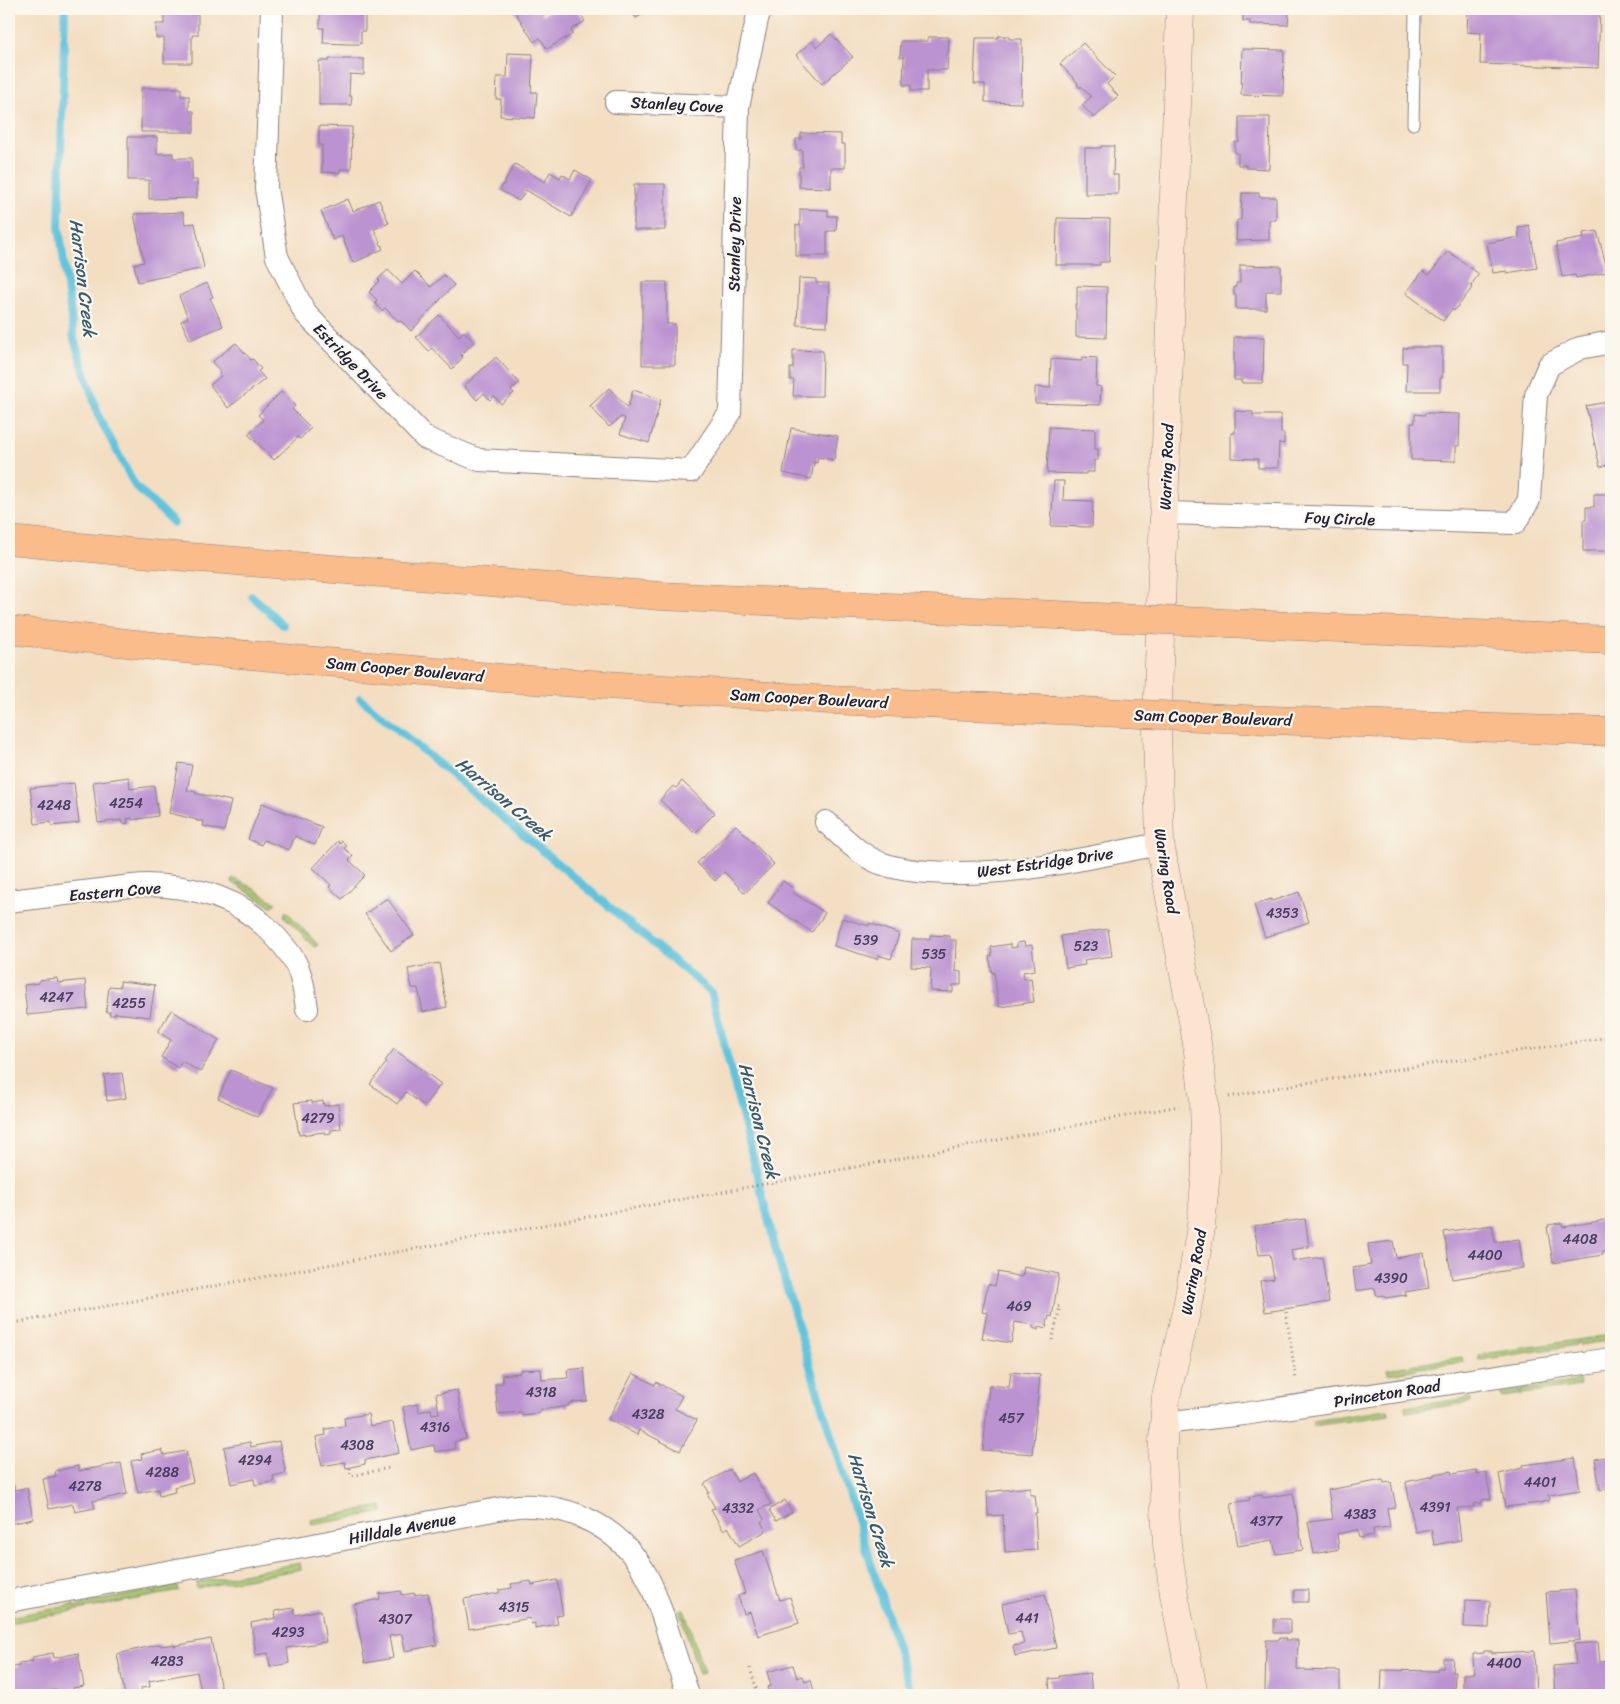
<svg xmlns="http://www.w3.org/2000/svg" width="1620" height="1704" font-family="Sriracha,sans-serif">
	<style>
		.green { fill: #a7c871; stroke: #647556 }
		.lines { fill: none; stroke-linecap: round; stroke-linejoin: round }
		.stream { stroke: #60c4de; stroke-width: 8 }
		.building { fill: #bb93d1 }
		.service-casing { stroke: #8a807e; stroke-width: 13 }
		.minor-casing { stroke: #8a807e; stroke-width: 24 }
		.secondary-casing { stroke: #8a807e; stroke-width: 29 }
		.motorway-casing { stroke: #8a807e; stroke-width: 29 }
		.path { stroke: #8a807e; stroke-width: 3; stroke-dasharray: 1 4; stroke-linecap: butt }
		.service { stroke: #fff; stroke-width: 11 }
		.minor { stroke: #fff; stroke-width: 22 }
		.secondary { stroke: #fde4d1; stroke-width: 28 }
		.motorway { stroke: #fabc8b; stroke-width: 28 }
		.motorway-bridge-casing { stroke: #8a807e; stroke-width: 29; stroke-linecap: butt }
		.motorway-bridge { stroke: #fabc8b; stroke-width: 28 }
		.labels { text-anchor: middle; stroke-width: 4.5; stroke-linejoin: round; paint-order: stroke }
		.number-label { font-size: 14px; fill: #483e60 }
		.street-label { font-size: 16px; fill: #22223b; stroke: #fbf7ec }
		.water-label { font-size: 18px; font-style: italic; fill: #385b74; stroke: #fbf7ec }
	</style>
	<rect width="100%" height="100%" fill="#fbf7ec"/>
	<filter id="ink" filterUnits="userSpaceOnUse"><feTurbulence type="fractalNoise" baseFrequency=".02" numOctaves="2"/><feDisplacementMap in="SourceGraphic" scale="10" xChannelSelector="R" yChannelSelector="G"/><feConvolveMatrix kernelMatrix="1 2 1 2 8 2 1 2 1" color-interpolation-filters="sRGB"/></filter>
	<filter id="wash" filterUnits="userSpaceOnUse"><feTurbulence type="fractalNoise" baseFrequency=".0096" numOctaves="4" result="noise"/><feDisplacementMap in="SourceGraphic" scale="20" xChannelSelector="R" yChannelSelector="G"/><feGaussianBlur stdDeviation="1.12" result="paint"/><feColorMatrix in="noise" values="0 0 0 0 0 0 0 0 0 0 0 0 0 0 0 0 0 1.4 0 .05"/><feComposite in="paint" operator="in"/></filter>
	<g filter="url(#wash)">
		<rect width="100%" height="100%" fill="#f3dec2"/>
		<path class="green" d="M233,878L249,886L276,903L273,906H271L240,887L241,884H239L238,886L232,882Z
			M286,911L318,945L314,947L302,935L304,933L302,932L301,933L284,916Z
			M1611,1335V1340L1579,1345V1342L1576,1343V1345L1479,1360L1478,1355Z
			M1462,1357L1463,1362L1419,1368V1367H1417V1369L1388,1374L1387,1369Z
			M1579,1381L1580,1386L1501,1397L1500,1393L1519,1390V1392H1521V1390Z
			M1470,1398L1471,1402L1406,1412L1405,1407Z
			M1388,1410L1389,1415L1313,1426V1421Z
			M382,1506L383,1512L312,1525L311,1520Z
			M300,1563L301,1569L197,1588L196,1583Z
			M178,1586L179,1591L9,1623V1617L74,1605L75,1607L83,1605V1604L153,1590L154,1593H156V1590Z
			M684,1609L704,1673L699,1674L683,1622L685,1621V1619H682L679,1610Z"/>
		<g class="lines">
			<path class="stream" d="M65,9L59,226L74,339L99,417L135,486L174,523
				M252,596L283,625
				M360,698L711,992L778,1258L821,1403L912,1695"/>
		</g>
		<g id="blocks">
			<path class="building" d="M320,9H375V11H365V31H361V44H348L323,43L324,28H320Z
				M513,9H539L543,15L549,11L547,9H577L585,21L571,30L573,34L547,49L540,38L534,42Z
				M627,9H650L636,18L632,11L629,13Z
				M1243,9H1289L1288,25L1250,24V21H1243Z
				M1468,9H1600L1598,68L1480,64L1481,33L1467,32Z
				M164,14H198V35H192V63H164V38H156V24H164Z
				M831,34L853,57L822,84L796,55L812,41L817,47Z
				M998,36H1009V39H1022L1021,103L985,102V84H974L976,38H998Z
				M928,37H949L947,70H927V91H911V85H903L904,57H900L901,41H928Z
				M1083,43L1115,76L1107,84L1118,96L1094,118L1082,105L1091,97L1081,86L1080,88L1077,84L1078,83L1060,64Z
				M1242,49L1284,50L1283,96L1241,95Z
				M508,53L533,54L531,92H537L535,118L500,116L501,99H496L497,77H507Z
				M329,59H364V75L350,74L349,96H352L351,105H319V61H329Z
				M141,88H181V96H189V111H194V132H141Z
				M1239,117H1270L1269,169L1246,168V165H1238V153H1235V142H1239Z
				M319,126L352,127L351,169H340V173L322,172V145H319Z
				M801,133L841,134V144H845V168H831V188L799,187V167H803V163H802V150H796V139H801Z
				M128,137H157V154L173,153V158H192V180H197V198L149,199V180H128Z
				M1101,146H1114L1113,175H1118V194H1085V148H1101Z
				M515,164L545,182L550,172L560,178L562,174L570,179L575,170L592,180L571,217L526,190L519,201L500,190Z
				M634,184H665V230H634Z
				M1242,193H1259V197H1276V220H1269V240L1236,241L1237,220H1241Z
				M348,199L353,211L379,200L389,223L374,229L383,249L353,263L342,236L333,240L321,211Z
				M800,209L828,210V216H837L836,231H827V256H796V225L800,226Z
				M183,212L185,224L195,223L204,268L138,282L134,264L144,262L134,214Z
				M1057,218L1110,219L1109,262H1100V265H1056Z
				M1529,225L1537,268L1507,273V271L1493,273L1487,243L1519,237L1518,227Z
				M1597,231L1608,272L1576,278L1575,275L1562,277L1556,243L1584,238L1583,233Z
				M1448,251L1479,274L1471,285L1473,287L1454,311L1452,309L1443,321L1406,293L1423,271L1429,275Z
				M1240,265L1281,266V291H1266V309H1236V295H1234V287H1236V283H1240Z
				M388,270L402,284L415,271L431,287L444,275L454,285L411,331L401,321L399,322L385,308L382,311L375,303L377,300L369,292L380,281L378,279Z
				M799,278L816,279V283H829L827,326L797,325Z
				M642,282H667V324H675V365H642Z
				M207,283L213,297L210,298L223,326L190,340L181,321L188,318L179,296Z
				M1077,286L1107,287L1106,338L1076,337V309H1075V304H1077Z
				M439,315L459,336L464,331L474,342L461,355L463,357L452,369L432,348L429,351L416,337Z
				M1234,337H1264L1263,383H1241V380H1234Z
				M236,343L251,360L253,359L261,369L258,371L265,379L228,408L210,385L221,376L219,374L221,372L212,362Z
				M1407,347H1442V378H1440V391H1406L1407,363H1403V348H1407Z
				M793,350L823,351L822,396H793L794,380H790V368H793Z
				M496,357L519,383L511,390L514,393L501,404L494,396L490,400L484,393L477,400L464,386Z
				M1082,357L1097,358L1096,386L1101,387L1100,405L1035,403V387L1050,388L1051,359L1082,361Z
				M609,388L626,406L628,407L633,390L661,399L649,443L620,434L625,418L621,417L609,427L590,406Z
				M281,392L295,406L292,409L311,428L300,439L298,437L274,460L248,434L263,420L258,415Z
				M1607,402L1609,410H1611V464L1600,467L1586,406Z
				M1235,411L1253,412V415H1281V433H1284V444L1279,443L1278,468H1258V459L1231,458V433H1235Z
				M1425,413L1460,414L1459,446H1456V461L1411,460V423H1415V414L1425,415Z
				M1049,427L1095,429V449H1098V460H1094V472H1086V474L1047,473Z
				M791,428L838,436L834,460L818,457L817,463L814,462L811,479L783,473Z
				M1054,481H1064L1063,500L1093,501L1092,527L1051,526Z
				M1594,494H1611V551H1583V520H1586V507H1594Z
				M179,763L192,765L187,791H195V793L231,801L224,831L203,826L204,821H196L197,820L169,813Z
				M129,777L130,789L154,786L158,816L132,820V818L127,819L128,823L122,824L121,820L98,823L93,782Z
				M682,781L715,813L695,833L660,800L673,786L676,788Z
				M74,783L79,823L52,826L51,822L35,824L30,788Z
				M262,803L322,827L315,845L295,836L289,850L264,840L261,845L248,839Z
				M736,825L774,864L745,893L724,872L715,881L697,863Z
				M338,841L340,844L342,841L347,846L344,848L353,856L349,860L365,875L342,899L329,887L331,885L313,868Z
				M783,881L794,889L792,892L825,913L812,932L768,903Z
				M1299,892L1309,922L1265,937L1254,905L1271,899L1272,901Z
				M387,898L414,935L391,951L365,914Z
				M842,918L869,926V923L899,934L891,959L878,955L877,959L834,946Z
				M1108,929L1112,956L1084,960L1085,965L1066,968L1061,936Z
				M930,935L950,936V940H956L955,971L961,972V985H953V992L930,991L931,968L911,967L912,939H930Z
				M1024,942L1025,946L1032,945L1035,970L1023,972L1024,979L1031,978L1034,1002L999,1007L994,972L992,973L989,956H992L991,947L1010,944L1011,948L1017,947V943Z
				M439,963L447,1007L423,1012L418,988H412L408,969Z
				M57,978L58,983L85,980L88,1009L27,1015L24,985L39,983V980Z
				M120,981L155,985L150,1017L115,1013L114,1015H109L110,1012H106L109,986L120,987Z
				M171,1010L219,1040L200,1072L182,1061L178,1068L161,1057L171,1040L158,1032Z
				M394,1049L441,1084L424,1106L406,1092L397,1104L370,1084L387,1062L385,1061Z
				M231,1070L273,1088L257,1117L218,1098Z
				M122,1073L126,1098L107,1101L104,1075Z
				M312,1101V1103L323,1101L324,1106L338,1104L341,1129L331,1130V1133L325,1134V1132L299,1135L294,1103Z
				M1305,1219L1309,1247L1291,1250L1293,1261L1322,1257L1329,1302L1265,1312L1260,1281L1274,1279L1270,1254L1259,1255L1254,1226Z
				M1611,1219V1251L1603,1252V1255L1553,1263L1547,1227H1549L1548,1225L1560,1223L1562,1224L1563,1227Z
				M1492,1225L1495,1242L1519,1239L1523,1268L1452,1279L1444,1232Z
				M1393,1241L1396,1258L1424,1253L1429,1288L1405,1292L1406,1295L1385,1298L1384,1295L1377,1296L1375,1288L1356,1291L1353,1268L1371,1265L1368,1244Z
				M1024,1267L1059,1274L1052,1317L1049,1316L1046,1328L1038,1326V1330L1033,1328V1325L1015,1322L1011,1343L982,1338L987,1313L982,1312L988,1284L995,1286L998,1272L1022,1277Z
				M584,1368L587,1401L574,1402L568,1404L569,1406L540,1410V1413L521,1415V1412L498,1414L495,1384L503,1383L502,1375L520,1373V1370L541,1369L542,1380L568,1378L567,1370Z
				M1011,1372L1040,1375L1032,1454L983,1450L989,1385L1009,1387Z
				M633,1373L655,1385L656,1382L682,1396L675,1409L697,1420L680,1451L639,1430L637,1435L608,1419Z
				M457,1390L466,1439L454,1442L455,1449L435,1452L434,1445L411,1450L403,1407L418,1404L419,1412L431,1409L432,1414L439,1413L436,1394Z
				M368,1414L370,1426L393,1422L399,1453L365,1460V1464L346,1468L345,1462L322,1466L316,1437L326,1435L325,1429L345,1426L344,1418Z
				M279,1441L286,1473L273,1476L274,1482L255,1485L254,1479L231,1484L224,1447L250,1442L251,1447Z
				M162,1450L164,1455L186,1451L193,1482L174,1487L175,1492L159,1496L158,1489L138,1493L131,1461L142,1459L141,1454Z
				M1611,1456V1488L1600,1490L1595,1459Z
				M1575,1458L1580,1490L1549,1495L1550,1500L1540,1503L1505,1507L1499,1474L1523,1468V1465Z
				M121,1463L127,1494L93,1501L95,1508L75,1512L73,1504L49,1509L43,1479L56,1476L55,1471L78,1466L79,1471Z
				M730,1469L737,1482L753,1473L771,1504L759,1510L764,1519L761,1522L766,1531L739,1546L728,1527L723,1530L711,1509L715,1508L707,1493L709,1492L704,1484Z
				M1476,1470L1477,1474L1486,1472L1491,1499L1482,1500V1503L1473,1504L1474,1507L1457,1508L1461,1540L1434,1545L1431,1529L1415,1532L1406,1482L1434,1476V1474L1451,1471L1452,1474Z
				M1383,1480L1384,1483L1391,1482L1396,1507L1387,1508L1390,1527L1373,1529L1374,1535L1359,1538L1357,1530L1337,1534L1339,1549L1314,1554L1308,1522L1333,1519L1328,1490Z
				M14,1485V1490L27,1488L33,1519L9,1524V1486Z
				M1030,1487V1495H1035L1037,1513H1035L1037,1550L1005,1552L1003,1515L988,1516L987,1492Z
				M1293,1493L1303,1550L1276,1554L1273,1540L1238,1546L1231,1503L1250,1500L1249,1497L1262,1495L1263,1498Z
				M785,1500L792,1512L776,1521L769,1510Z
				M763,1551L780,1600L790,1597L799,1623L758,1636L750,1612L744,1614L738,1596L745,1593L734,1560Z
				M557,1580L563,1615L556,1616L558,1624L535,1628V1623L531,1624L530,1618L469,1629L464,1599L499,1593V1590L512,1588L511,1584L531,1581L532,1585Z
				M1294,1590H1308V1602H1294Z
				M1575,1590L1580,1640L1550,1643L1546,1592Z
				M401,1591L402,1595L414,1593V1595L428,1593L437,1645L405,1651L402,1634L389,1636L393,1658L365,1663L354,1604L380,1599L379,1594Z
				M1045,1594L1056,1648L1015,1656L1013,1646L1024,1644L1021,1632L1008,1634L1002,1604Z
				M1465,1600L1490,1601L1489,1628L1464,1627Z
				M294,1608L295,1615L321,1610L326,1642L287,1648L289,1663L270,1667L268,1653L256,1655L251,1623L276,1618L275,1611Z
				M1274,1619H1290V1633H1274Z
				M1280,1638H1287L1286,1640H1298L1297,1670L1340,1671V1695H1265L1266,1640H1280Z
				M211,1639L222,1695H202L197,1672L149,1681L150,1687L141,1688L142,1695H125L117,1654L160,1644L161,1646L174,1644V1646Z
				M1598,1642L1600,1662L1611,1661V1693L1600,1694V1695H1555L1553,1666L1576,1664L1574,1644Z
				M1484,1651H1492V1653L1534,1651L1536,1693L1532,1694L1533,1695H1463V1674L1474,1673L1473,1654L1484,1653Z
				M53,1653L54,1658L78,1653L84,1686L73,1688L74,1693L58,1695L56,1690L45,1692V1695H10L9,1668L19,1666V1663L33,1661L32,1657Z
				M1443,1658H1453L1452,1672H1455L1454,1695H1381L1382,1670L1437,1671V1668H1443Z
				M793,1665L797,1678L803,1676L805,1682L811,1680L815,1695H769L767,1687L771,1686L767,1672Z
				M1090,1673L1092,1695H1050L1049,1679L1060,1678L1059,1676Z"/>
		</g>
	</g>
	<g filter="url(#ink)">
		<use href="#blocks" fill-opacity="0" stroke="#8a807e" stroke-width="1"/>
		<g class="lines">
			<g class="service-casing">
				<path id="service" d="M1413,124L1415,9"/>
			</g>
			<g class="minor-casing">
				<path id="minor" d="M272,9L266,188L277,257L305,313L425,438L479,460L691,471L730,413L738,107L758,15L762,9
					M616,102L738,107
					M1165,513L1515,523L1529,500L1536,395L1549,365L1580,348L1611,342
					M826,822C843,837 858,854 880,863C896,869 913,871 929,872C1006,878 1085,858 1160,844
					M9,901C36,898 64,894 92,891C110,889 129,885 148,885C191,886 235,897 266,927C296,956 302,969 307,1009
					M1163,1423L1244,1414L1611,1359
					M9,1601L308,1546L488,1511C498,1509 508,1507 518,1506C571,1504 619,1527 645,1573C655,1590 660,1608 666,1626C673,1649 681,1672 688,1695"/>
			</g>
			<g class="secondary-casing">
				<path id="secondary" d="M1180,9L1157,729L1160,844L1197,1043L1204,1101L1206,1172L1201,1227L1187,1308L1166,1397L1162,1456L1167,1544L1174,1594L1194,1695"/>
			</g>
			<g class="motorway-casing">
				<path id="motorway" d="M9,540L151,554L660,596L1096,617
					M1248,624L1611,640
					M9,630L172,648L502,678L830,700L1081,711
					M1242,719L1611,732"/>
			</g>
			<path class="path" d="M1229,1097L1286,1086L1611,1037
				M1286,1312L1296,1380
				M9,1324L786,1180L1179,1106
				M1052,1340L1060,1307L1056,1306
				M350,1468L351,1476L389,1468
				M750,1668L758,1695"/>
			<use href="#service" class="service"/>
			<use href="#minor" class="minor"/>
			<use href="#secondary" class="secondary"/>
			<use href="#motorway" class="motorway"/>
			<g class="motorway-bridge-casing">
				<path id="motorway-bridge" d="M1096,617L1248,624
					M1081,711L1242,719"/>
			</g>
			<use href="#motorway-bridge" class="motorway-bridge"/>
		</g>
	</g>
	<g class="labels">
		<g class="number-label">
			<text x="126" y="808">4254</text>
			<text x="54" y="810">4248</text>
			<text x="1282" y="918">4353</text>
			<text x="866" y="945">539</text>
			<text x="1086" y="951">523</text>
			<text x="934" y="959">535</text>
			<text x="56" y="1002">4247</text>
			<text x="129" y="1008">4255</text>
			<text x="318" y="1123">4279</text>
			<text x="1580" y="1244">4408</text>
			<text x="1485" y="1260">4400</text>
			<text x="1391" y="1283">4390</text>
			<text x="1019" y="1311">469</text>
			<text x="541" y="1397">4318</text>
			<text x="648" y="1419">4328</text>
			<text x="1011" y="1423">457</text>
			<text x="435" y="1432">4316</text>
			<text x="357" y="1450">4308</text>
			<text x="255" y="1465">4294</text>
			<text x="162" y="1477">4288</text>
			<text x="1540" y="1487">4401</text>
			<text x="85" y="1491">4278</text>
			<text x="1435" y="1512">4391</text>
			<text x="738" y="1513">4332</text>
			<text x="1360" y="1519">4383</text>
			<text x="1266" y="1526">4377</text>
			<text x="514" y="1612">4315</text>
			<text x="1027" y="1623">441</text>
			<text x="395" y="1624">4307</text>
			<text x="288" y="1637">4293</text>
			<text x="167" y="1666">4283</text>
			<text x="1504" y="1668">4400</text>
		</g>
		<g class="street-label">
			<text transform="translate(677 104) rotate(3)" y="6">Stanley Cove</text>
			<text transform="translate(734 244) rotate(-89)" y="6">Stanley Drive</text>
			<text transform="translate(351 361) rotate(46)" y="6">Estridge Drive</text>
			<text transform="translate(1166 467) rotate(-88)" y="6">Waring Road</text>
			<text transform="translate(1340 518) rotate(2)" y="6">Foy Circle</text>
			<text transform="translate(405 669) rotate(5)" y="6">Sam Cooper Boulevard</text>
			<text transform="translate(809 698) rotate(3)" y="6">Sam Cooper Boulevard</text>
			<text transform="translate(1213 717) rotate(2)" y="6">Sam Cooper Boulevard</text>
			<text transform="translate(1045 862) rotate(-8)" y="6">West Estridge Drive</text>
			<text transform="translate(1167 871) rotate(81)" y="6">Waring Road</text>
			<text transform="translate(115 891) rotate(-5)" y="6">Eastern Cove</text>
			<text transform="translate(1193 1272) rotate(-80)" y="6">Waring Road</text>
			<text transform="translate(1387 1393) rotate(-9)" y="6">Princeton Road</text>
			<text transform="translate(402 1528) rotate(-11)" y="6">Hilldale Avenue</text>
		</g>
		<g class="water-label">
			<text transform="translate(83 278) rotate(83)" y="6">Harrison Creek</text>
			<text transform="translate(504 799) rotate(40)" y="6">Harrison Creek</text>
			<text transform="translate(759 1121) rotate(76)" y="6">Harrison Creek</text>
			<text transform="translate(871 1510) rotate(73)" y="6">Harrison Creek</text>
		</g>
	</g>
	<rect width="1620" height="1704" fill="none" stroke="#fbf7ec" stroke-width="30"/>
</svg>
